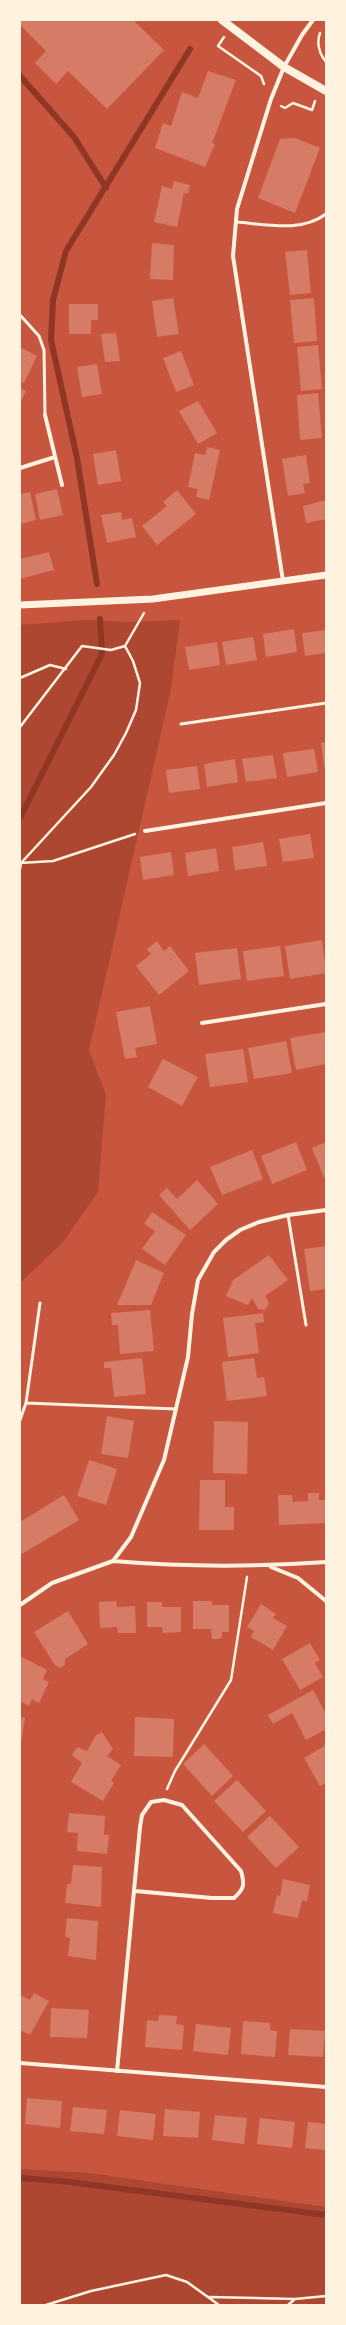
<svg xmlns="http://www.w3.org/2000/svg" width="346" height="2325" font-family="'Sofia Sans Condensed',sans-serif">
	<style>
		.green { fill: #ae4732 }
		.lines { fill: none; stroke-linecap: round; stroke-linejoin: round }
		.stream { stroke: #8f3625; stroke-width: 6 }
		.building { fill: #d67c66 }
		.path { stroke: #fff3e0; stroke-width: 2.5 }
		.service { stroke: #fff3e0; stroke-width: 3 }
		.minor { stroke: #fff3e0; stroke-width: 4 }
		.tertiary { stroke: #fff3e0; stroke-width: 7 }
		.secondary { stroke: #fff3e0; stroke-width: 8 }
	</style>
	<rect width="100%" height="100%" fill="#c8553d"/>
	<path class="green" d="M84,620L127,622L180,620L171,689L89,1050L106,1095L98,1192L63,1242L20,1283V625Z
		M20,2169L90,2173L326,2207V2305H20Z"/>
	<g class="lines">
		<path class="stream" d="M20,76L74,137L106,188
			M97,584L77,458L51,340L53,300L66,251L190,49
			M20,818L102,654L100,619
			M20,2178L61,2181L326,2215"/>
	</g>
	<path class="building" d="M20,20H133L164,50L107,109L68,71L56,84L35,63L46,51L20,25Z
		M208,71L236,80L212,143L215,144L205,167L155,148L163,123L171,126L182,92L198,98Z
		M295,138L320,148L295,213L258,198L280,139Z
		M174,181L190,185L188,194L184,193L177,227L154,222L162,186L172,189Z
		M152,243L174,245L173,280L150,279Z
		M307,250L311,293L290,295L285,252Z
		M173,298L179,334L157,337L152,301Z
		M314,298L317,341L294,343L290,300Z
		M69,304H98V320H91V334H69Z
		M116,333L120,361L105,362L101,334Z
		M318,345L322,389L301,391L297,347Z
		M20,347L37,356L24,383L20,381Z
		M181,351L194,385L176,392L163,358Z
		M97,364L102,394L82,397L77,367Z
		M20,388L26,391L20,404Z
		M318,393L322,438L300,440L297,395Z
		M198,401L217,433L198,444L179,411Z
		M207,447L220,450L209,500L196,497L198,489L188,487L195,453L205,455Z
		M116,450L121,481L98,485L93,454Z
		M306,455L310,483L303,484L305,493L288,496L282,459Z
		M57,489L63,515L40,520L35,494Z
		M177,490L196,514L157,545L142,526L167,506L163,502Z
		M30,492L36,520L20,524V494Z
		M326,500V519L306,523L303,506Z
		M121,512L122,520L132,518L136,537L107,543L101,515Z
		M49,552L54,570L20,579V559Z
		M294,629L297,652L266,657L263,634Z
		M326,630V653L305,656L302,633Z
		M253,637L257,660L226,665L222,642Z
		M217,642L220,665L189,670L185,647Z
		M326,742V766H324L321,743Z
		M314,749L318,772L287,777L283,753Z
		M273,755L277,778L246,782L242,759Z
		M235,759L238,782L207,787L204,764Z
		M197,766L200,789L169,793L166,770Z
		M310,834L314,858L283,862L279,839Z
		M263,842L267,866L235,870L232,847Z
		M216,848L219,871L188,876L185,853Z
		M171,852L174,875L143,880L140,857Z
		M322,940L326,973L290,979L285,946Z
		M157,941L164,951L170,946L189,971L159,995L136,966L151,954L147,949Z
		M280,946L284,976L247,981L243,951Z
		M237,948L241,979L199,985L195,953Z
		M150,1006L157,1044L135,1048L137,1057L125,1059L116,1012Z
		M326,1032V1064L296,1070L290,1038Z
		M286,1041L292,1073L254,1079L248,1048Z
		M243,1049L248,1082L210,1087L205,1054Z
		M163,1059L198,1077L182,1106L148,1087Z
		M296,1142L307,1170L272,1184L261,1156Z
		M326,1142V1177L324,1178L312,1148Z
		M252,1150L263,1179L222,1195L210,1167Z
		M197,1180L218,1204L190,1230L159,1195L167,1188L177,1199Z
		M152,1212L186,1235L165,1265L142,1249L155,1231L144,1224Z
		M326,1246V1289L310,1291L304,1249Z
		M269,1255L288,1280L265,1296L269,1303L267,1307L264,1310L258,1309L252,1298L248,1305L226,1296L233,1280Z
		M136,1260L164,1273L151,1305H117Z
		M150,1310L154,1351L120,1354L118,1325H112L111,1313Z
		M263,1313L264,1322L255,1323L259,1353L228,1357L223,1318Z
		M142,1358L146,1394L114,1397L111,1368H104V1362Z
		M254,1358L257,1378L264,1377L267,1396L227,1401L222,1362Z
		M107,1416L134,1421L128,1458L101,1454Z
		M214,1421L248,1422L247,1474L213,1473Z
		M89,1460L117,1469L106,1505L77,1496Z
		M200,1480H225V1507H234V1530H199Z
		M308,1493H319V1500H326V1523L279,1525L278,1495H292L293,1502L308,1501Z
		M64,1495L79,1520L20,1555V1522Z
		M116,1601L117,1607L135,1606L136,1633H118L117,1627L100,1628L99,1602Z
		M193,1601H212V1605H229V1632H222V1637L219,1639H212L211,1629H193Z
		M147,1602H162V1607H181V1632L163,1633L162,1627H147Z
		M261,1604L276,1614L273,1618L287,1626L273,1650L251,1637L254,1631L247,1627Z
		M68,1611L88,1644L65,1659V1665L60,1668L55,1665L34,1632Z
		M310,1643L320,1660L315,1663L323,1677L300,1690L282,1659Z
		M20,1656L47,1670L43,1679L49,1682L39,1703L32,1699L29,1706L20,1701Z
		M313,1690L326,1714V1729L306,1740L292,1713L273,1724L268,1715Z
		M20,1717L25,1718L21,1743H20Z
		M135,1717L174,1719L173,1757L134,1756Z
		M102,1732L113,1749L107,1756L121,1765L111,1781L114,1783L103,1801L71,1782L82,1763L72,1755L77,1747L87,1751L96,1735Z
		M204,1744L233,1776L212,1796L183,1764Z
		M326,1745V1783L320,1786L304,1758Z
		M237,1780L266,1811L243,1832L214,1801Z
		M69,1813L105,1816L104,1835H109L107,1854L77,1851L78,1833L67,1832Z
		M270,1816L299,1847L276,1868L247,1837Z
		M73,1865L102,1867L101,1907L65,1903L67,1884H71Z
		M283,1879L310,1885L307,1901L302,1900L298,1918L273,1913L277,1895L280,1896Z
		M67,1918L98,1921L96,1960L68,1956L70,1938L65,1937Z
		M34,1993L49,2001L30,2035L20,2030V1995L30,2000Z
		M51,2008L89,2010L87,2038L50,2037Z
		M159,2015L177,2016L176,2024L184,2025L182,2050L145,2047L147,2020L158,2021Z
		M243,2021L270,2023V2030L277,2031L275,2057L241,2054Z
		M196,2024L231,2028L228,2055L193,2051Z
		M290,2029L325,2031L323,2057L288,2055Z
		M27,2098L62,2101L60,2128L25,2124Z
		M73,2107L107,2110L104,2134L70,2131Z
		M165,2109L200,2112L198,2138L163,2136Z
		M120,2110L156,2114L153,2140L117,2136Z
		M215,2115L247,2118L244,2144L212,2140Z
		M260,2118L295,2122L292,2148L257,2144Z
		M308,2122L326,2124V2150L305,2148Z"/>
	<g class="lines">
		<path class="path" d="M320,33C316,44 319,53 326,62
			M224,37L218,46L261,76L264,84
			M281,106L285,108L293,103L312,110L315,101
			M20,678L50,665L66,669
			M20,727L82,646L111,650L125,646L144,613
			M20,863L53,861L135,834
			M20,869L21,863L91,787L114,755L126,733L136,710L140,683L133,661L125,646
			M167,1789L175,1771L231,1680L247,1577
			M209,2297L295,2299
			M46,2305L91,2291L166,2275L187,2282L219,2305
			M288,2305L295,2299L326,2296"/>
		<path class="service" d="M236,222C265,224 301,233 326,214
			M20,315L39,336L44,350L45,415
			M181,724L326,703
			M288,1215L306,1325
			M26,1403L176,1409
			M20,1420L26,1403L40,1303"/>
		<path class="minor" d="M45,415L62,485
			M20,468L55,457
			M283,581L233,256L237,209L271,99L284,67L302,35L313,20
			M145,831L326,803
			M202,1023L326,1004
			M113,1561C184,1567 255,1567 326,1562
			M271,1567L298,1578L326,1601
			M20,1605L52,1583L113,1561L131,1537L164,1460L188,1357L192,1314L198,1280L214,1252L226,1240L240,1230L259,1222L288,1215L326,1210
			M20,2063L326,2087
			M117,2071L140,1827L142,1815L151,1802L164,1800L182,1805L241,1871C245,1885 244,1889 234,1898H212L135,1891"/>
		<path class="tertiary" d="M20,605L153,599L326,575"/>
		<path class="secondary" d="M222,20L284,67L326,91"/>
	</g>
	<rect width="346" height="2325" fill="none" stroke="#fff3e0" stroke-width="42"/>
</svg>
